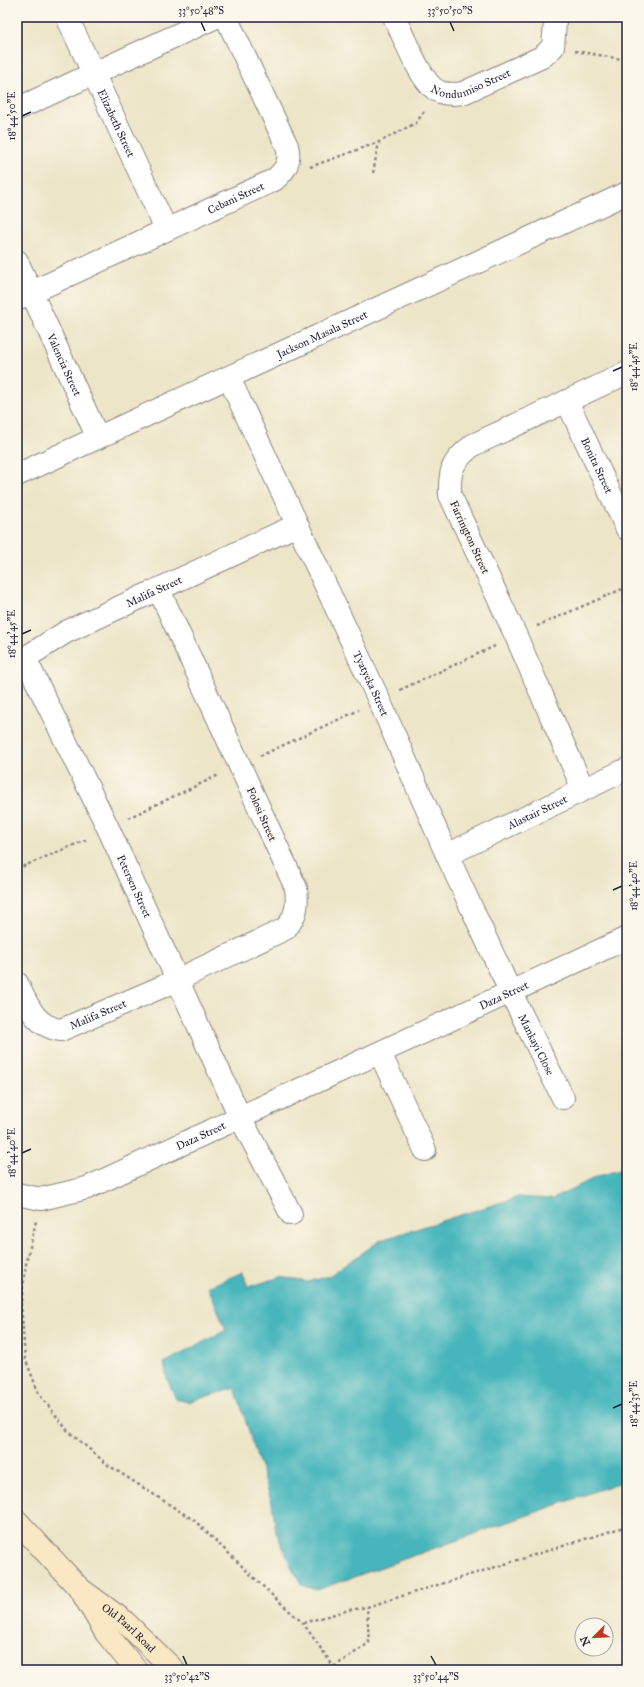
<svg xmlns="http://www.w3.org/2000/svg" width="644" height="1687" font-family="'IM FELL Great Primer',serif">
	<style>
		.water { fill: #47b6bc; stroke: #346c7c }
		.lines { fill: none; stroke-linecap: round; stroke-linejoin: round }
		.minor-casing { stroke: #888481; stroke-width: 24 }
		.secondary-casing { stroke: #888481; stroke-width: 24 }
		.path { stroke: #888481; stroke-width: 2.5; stroke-dasharray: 3 3; stroke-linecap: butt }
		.minor { stroke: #fff; stroke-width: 22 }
		.secondary { stroke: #fae7c3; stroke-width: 22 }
		.ticks { fill: none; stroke: #22223b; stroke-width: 1.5 }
		.labels { text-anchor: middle; stroke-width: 3.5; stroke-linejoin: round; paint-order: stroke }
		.street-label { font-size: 11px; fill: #22223b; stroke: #fbf7ec }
		.neatline { fill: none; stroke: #22223b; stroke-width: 1.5 }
		.ticks-label { font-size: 10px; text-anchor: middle; fill: #22223b }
	</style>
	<rect width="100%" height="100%" fill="#fbf7ec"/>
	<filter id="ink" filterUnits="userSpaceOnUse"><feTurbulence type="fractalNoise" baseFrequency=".025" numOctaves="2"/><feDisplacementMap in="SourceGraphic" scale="8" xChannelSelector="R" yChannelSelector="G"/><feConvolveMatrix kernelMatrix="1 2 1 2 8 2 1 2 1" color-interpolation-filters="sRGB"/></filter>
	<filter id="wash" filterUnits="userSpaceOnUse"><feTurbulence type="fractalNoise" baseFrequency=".012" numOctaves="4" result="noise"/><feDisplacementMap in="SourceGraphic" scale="16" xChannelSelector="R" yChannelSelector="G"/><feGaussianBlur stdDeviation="0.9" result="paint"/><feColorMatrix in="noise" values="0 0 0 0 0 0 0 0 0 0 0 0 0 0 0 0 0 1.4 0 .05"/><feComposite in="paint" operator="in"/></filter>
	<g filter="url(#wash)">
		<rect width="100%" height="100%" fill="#ede5c7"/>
		<path class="water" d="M627,1168V1480L317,1590L302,1585L291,1566L276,1532L272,1503L235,1388L188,1402L176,1399L167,1379L164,1363L226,1330L208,1287L243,1272L248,1287L281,1277L308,1282L329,1276L381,1240L518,1197L553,1199L598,1176Z"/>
	</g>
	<g filter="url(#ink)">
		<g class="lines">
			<g class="minor-casing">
				<g id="minor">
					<path id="s1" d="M67,17L166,229"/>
					<path id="s2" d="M394,17C403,34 421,84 438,91C446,95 454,94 463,93L542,57L553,47L555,23L553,17"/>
					<path d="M17,109L216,17"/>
					<path id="s3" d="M17,261L98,438"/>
					<path id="s4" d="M17,299L274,180C286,170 291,162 287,146L226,17"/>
					<path id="s5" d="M229,378L379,700L447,855L510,991L563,1098"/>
					<path id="s6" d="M567,401L627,529"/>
					<path id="s7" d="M17,475L627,193"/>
					<path id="s8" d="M25,658L108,828L240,1117L291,1214"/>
					<path id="s9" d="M17,665L25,658L66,632L297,525"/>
					<path d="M583,789L516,636L450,495C449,468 453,461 473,445L627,373"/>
					<path id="s10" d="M447,855L627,769"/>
					<path id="s11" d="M17,983C27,1004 35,1027 61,1030L164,986L285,929C297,916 298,905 296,888L159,590"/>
					<path d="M380,1053L425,1150"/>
					<path id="s12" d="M17,1194L41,1199L87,1188L627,938"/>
				</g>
			</g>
			<g class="secondary-casing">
				<g id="secondary">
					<path id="s13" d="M17,1521L79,1588L124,1621L174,1670"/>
					<path d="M84,1596L106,1633L136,1670"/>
				</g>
			</g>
			<path class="path" d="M575,51L627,60
				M310,167L379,142
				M373,173L379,142L416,123L425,110
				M537,626L627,587
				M400,690L495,646
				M260,756L359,710
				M128,818L219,775
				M17,869L88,839
				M21,1303L25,1358L39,1394L68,1431L108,1465L195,1521L273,1596L303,1623L336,1670
				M17,1304L21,1303L26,1264L36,1221
				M303,1623L349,1610L367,1607L627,1526
				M329,1670L369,1643L367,1607"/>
			<use href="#minor" class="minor"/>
			<use href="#secondary" class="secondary"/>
		</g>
	</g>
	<path class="ticks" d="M201,22L205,31M450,22L454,31M22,116L31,112M613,371L622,367M22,634L31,630M613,890L622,886M22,1153L31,1149M613,1408L622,1404M183,1656L187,1665M431,1656L436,1665"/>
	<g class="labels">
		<g class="street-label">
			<text dy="4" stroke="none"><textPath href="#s2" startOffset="122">Nondumiso Street</textPath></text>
			<text dy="4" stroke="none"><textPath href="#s1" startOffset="117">Elizabeth Street</textPath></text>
			<text dy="4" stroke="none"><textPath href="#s4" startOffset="241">Cebani Street</textPath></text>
			<text dy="4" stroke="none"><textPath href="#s7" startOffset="336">Jackson Masala Street</textPath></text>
			<text dy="4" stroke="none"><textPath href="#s3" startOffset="114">Valencia Street</textPath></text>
			<text dy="4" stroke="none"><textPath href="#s6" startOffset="71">Bonita Street</textPath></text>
			<text transform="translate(470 537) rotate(65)" y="4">Farrington Street</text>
			<text dy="4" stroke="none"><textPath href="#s9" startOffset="156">Malifa Street</textPath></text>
			<text dy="4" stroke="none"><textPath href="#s5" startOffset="337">Tyatyeka Street</textPath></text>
			<text dy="4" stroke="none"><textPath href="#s10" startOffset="100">Alastair Street</textPath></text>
			<text transform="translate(262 814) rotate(66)" y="4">Folosi Street</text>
			<text dy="4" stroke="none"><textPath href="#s8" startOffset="253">Petersen Street</textPath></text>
			<text dy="4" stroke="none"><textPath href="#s12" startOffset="531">Daza Street</textPath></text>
			<text dy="4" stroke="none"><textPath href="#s11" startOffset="108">Malifa Street</textPath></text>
			<text dy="4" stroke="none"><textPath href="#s5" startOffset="734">Mankayi Close</textPath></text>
			<text dy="4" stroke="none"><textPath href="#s12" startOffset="197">Daza Street</textPath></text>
			<text dy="4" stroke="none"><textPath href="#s13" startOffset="155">Old Paarl Road</textPath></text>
		</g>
	</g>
	<rect width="644" height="1687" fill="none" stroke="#fbf7ec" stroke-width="44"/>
	<g transform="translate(594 1637) rotate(246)"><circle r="19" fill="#fbf7ec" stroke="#a4a2a5"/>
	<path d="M0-3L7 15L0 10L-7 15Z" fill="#c8321e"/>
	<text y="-6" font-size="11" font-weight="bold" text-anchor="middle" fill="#22223b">N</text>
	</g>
	<rect x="22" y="22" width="600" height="1643" class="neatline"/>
	<g class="ticks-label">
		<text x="201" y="14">33°50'48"S</text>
		<text x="450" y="14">33°50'50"S</text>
		<text transform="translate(11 116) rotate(-90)" y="4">18°44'50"E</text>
		<text transform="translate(633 367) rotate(-90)" y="4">18°44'45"E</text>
		<text transform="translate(11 634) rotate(-90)" y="4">18°44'45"E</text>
		<text transform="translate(633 886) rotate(-90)" y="4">18°44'40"E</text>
		<text transform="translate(11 1153) rotate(-90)" y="4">18°44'40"E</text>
		<text transform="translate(633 1404) rotate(-90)" y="4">18°44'35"E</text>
		<text x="187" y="1680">33°50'42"S</text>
		<text x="436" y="1680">33°50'44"S</text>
	</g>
</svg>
